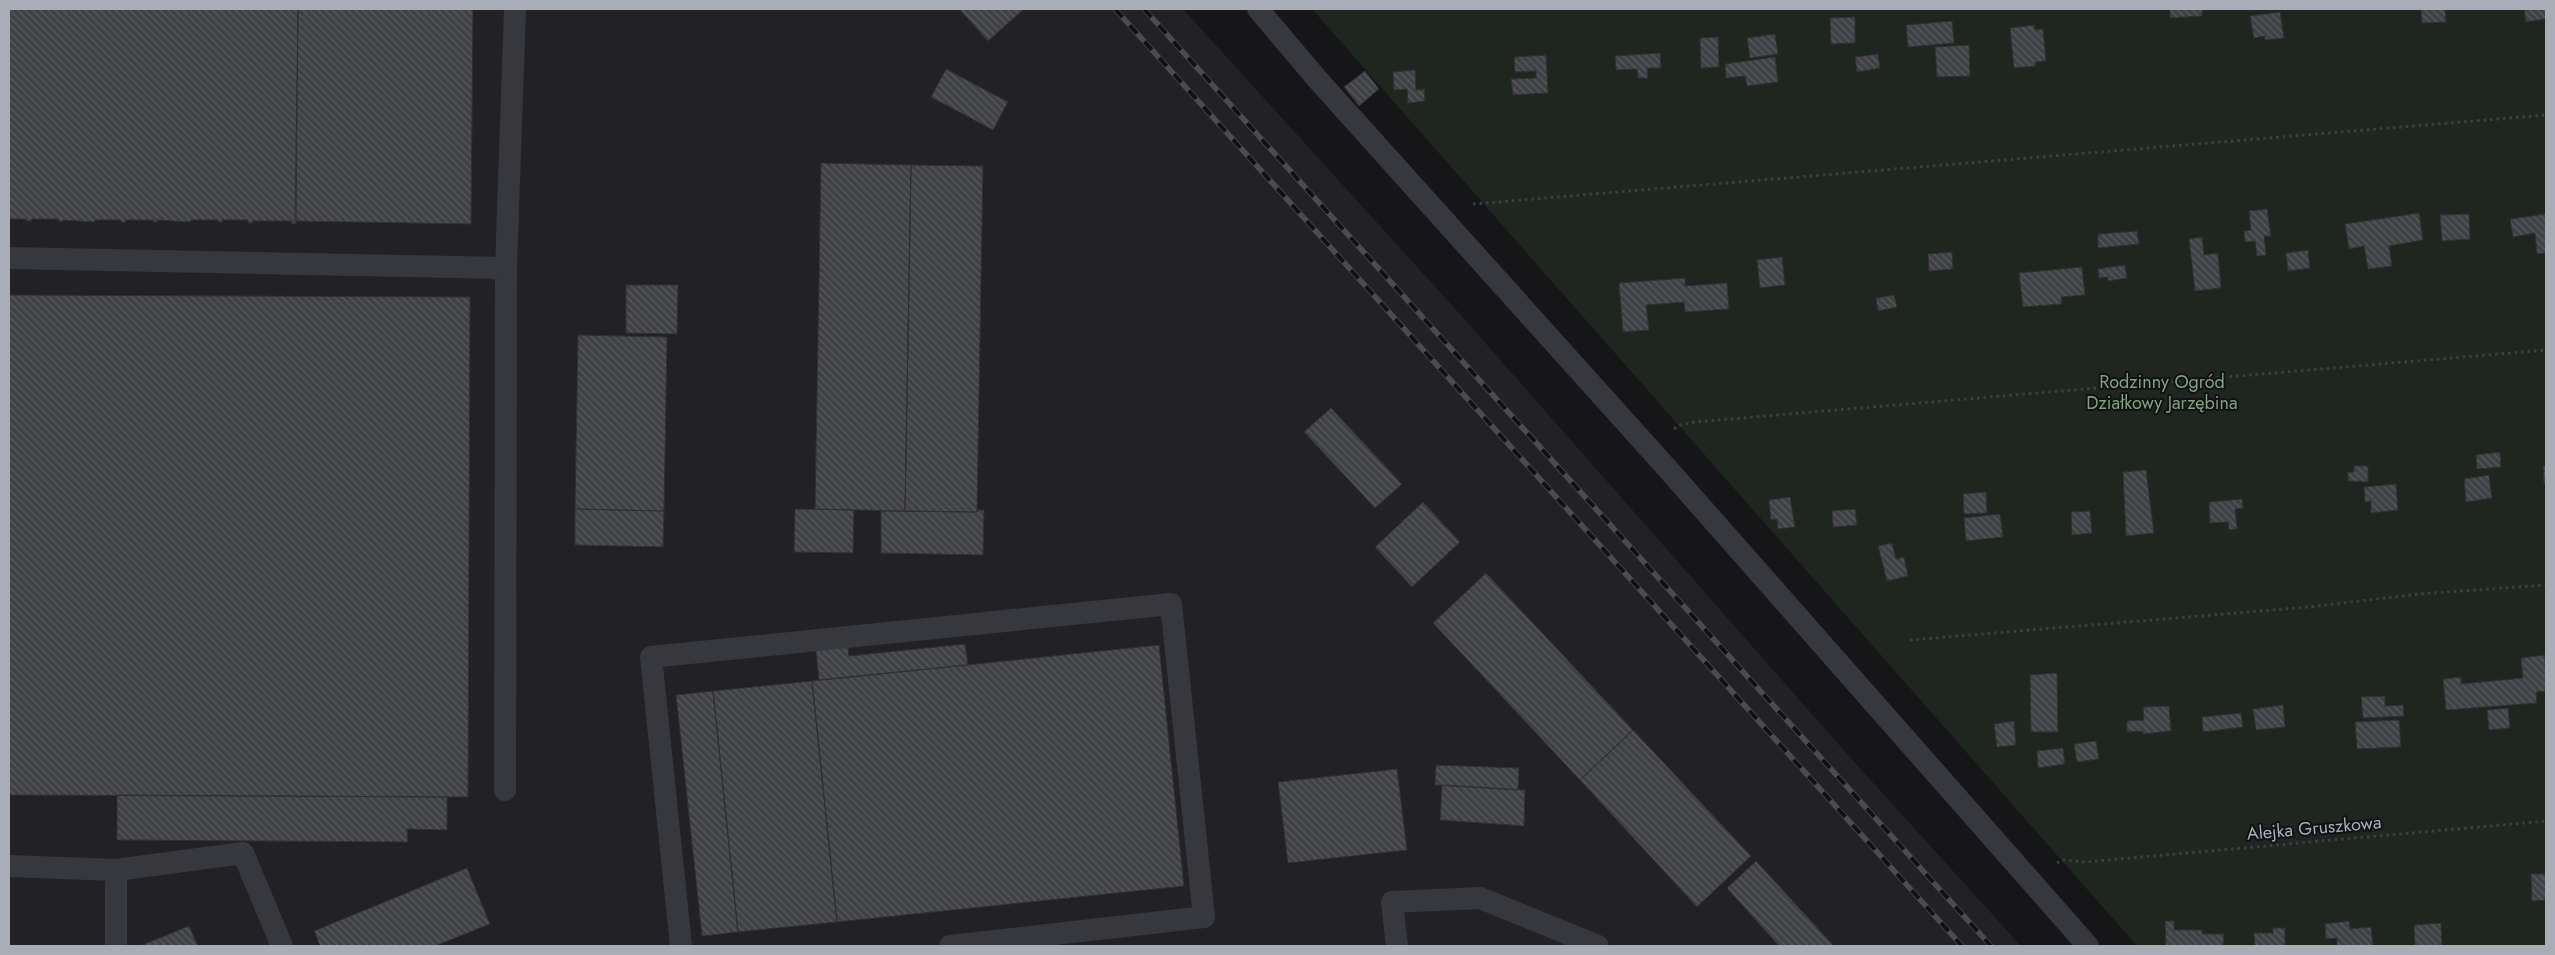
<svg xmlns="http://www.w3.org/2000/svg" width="2555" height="955" font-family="Jost,sans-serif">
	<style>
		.built { fill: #222225 }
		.garden { fill: #1e261f }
		.building { fill: url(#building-back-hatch); stroke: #303034 }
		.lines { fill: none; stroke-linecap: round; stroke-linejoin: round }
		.path { stroke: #3d3f44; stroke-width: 3; stroke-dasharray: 2.5 4; stroke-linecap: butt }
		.lane { stroke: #37383d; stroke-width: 22 }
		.rail-casing { stroke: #4a4c52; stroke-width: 5.5 }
		.rail { stroke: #111113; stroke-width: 4; stroke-dasharray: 11; stroke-linecap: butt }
		.labels { text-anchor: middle; stroke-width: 4; stroke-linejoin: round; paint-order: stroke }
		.park-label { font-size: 18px; fill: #7fa381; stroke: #111113 }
		.street-label { font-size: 18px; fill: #a8adb8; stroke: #111113 }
	</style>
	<defs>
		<pattern id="building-back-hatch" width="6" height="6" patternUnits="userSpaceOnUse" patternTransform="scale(1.25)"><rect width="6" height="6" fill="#404145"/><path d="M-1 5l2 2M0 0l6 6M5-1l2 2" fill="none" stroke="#595a5e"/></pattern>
	</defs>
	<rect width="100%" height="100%" fill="#161618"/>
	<path class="built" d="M9,9H1183L1459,313L1848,755L2021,946H9Z"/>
	<path class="garden" d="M1312,9H2546V946H2137Z"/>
	<path class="building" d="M9,9H298L296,224H292L291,221H252L253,223H248V220H222V222H218V220H191L190,222L157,220L158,222H153V220H126V222H121V220H95V222L63,220L62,222L58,221V219H31L32,221H26V219H9Z
		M298,9H473L471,224L295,221Z
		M959,9H1024L988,41Z
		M2170,9H2202V16L2170,18Z
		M2421,9H2445L2446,22L2422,23Z
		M2524,9H2546V19L2526,22Z
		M2280,12L2284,38L2265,40V36L2254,38L2250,16Z
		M1855,17V43L1831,44L1830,18Z
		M1952,21L1954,43L1908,47L1906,25Z
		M2034,25L2035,30L2043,29L2046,61L2035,62L2036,66L2014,68L2010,28Z
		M1775,34L1778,54L1750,58L1747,38Z
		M1718,37L1719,67L1701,68L1700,38Z
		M1969,45L1970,76L1937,77L1935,47Z
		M1660,53L1661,68H1647L1648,78H1638L1637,69L1616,70L1615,56Z
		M1878,54L1880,68L1857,72L1855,57Z
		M1546,55L1548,93L1513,95L1511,79L1536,78V71L1515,72L1514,57Z
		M1775,57L1778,82L1747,86L1745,76L1726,78L1725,64Z
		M946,69L1008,102L993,130L931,97Z
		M1415,70L1416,90L1424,89L1425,101L1408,103L1407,89L1394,90L1393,72Z
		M1365,71L1379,89L1359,106L1344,87Z
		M821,163L911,165L905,511L815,509Z
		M911,165L983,166L977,512L905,511Z
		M2267,209L2271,236H2264L2266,255L2257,256L2255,241L2245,242L2244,231L2251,230L2249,211Z
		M2419,213L2423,240L2389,246L2392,266L2368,269L2364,246L2349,249L2345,224Z
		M2469,214L2470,239L2442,241L2440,215Z
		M2546,214V253L2537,254L2535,233L2513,237L2510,219Z
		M2137,231L2139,244L2098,248V234Z
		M2202,237L2204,255L2218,253L2221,288L2195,291L2189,239Z
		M2308,250L2310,268L2288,271L2286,253Z
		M1952,252L1953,269L1929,271L1928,254Z
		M1782,257L1785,285L1760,288L1757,260Z
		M2125,265L2127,278L2108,281V277L2099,278L2098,269Z
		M2082,267L2085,295L2061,297L2062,304L2023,307L2019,273Z
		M1685,278V286L1727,283L1729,309L1685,312L1684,302L1646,305L1649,330L1623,332L1619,283Z
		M626,285H678L677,334L626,333Z
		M9,295L470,297L468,797L9,795Z
		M1894,295L1897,307L1878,311L1876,298Z
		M578,335L667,337L664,511L575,509Z
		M1331,408L1402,484L1375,508L1304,432Z
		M2500,452L2501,467L2477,469L2476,455Z
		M2354,466H2368V482L2348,481V472H2354Z
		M2543,466H2546V483H2544Z
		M2146,470L2154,533L2126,536L2123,472Z
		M2489,475L2492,498L2466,502L2464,479Z
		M2396,484L2398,510L2371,513V501L2365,502L2364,487Z
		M1986,492L1987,513L1964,514L1963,494Z
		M1790,497L1795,527L1778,529L1777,519L1771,520L1769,500Z
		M2242,499L2243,508L2235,509L2237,529L2229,530L2228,522L2210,523L2209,502Z
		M1423,502L1460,542L1412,587L1375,547Z
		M575,509L664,511L663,547L575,545Z
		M795,509L854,510L853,553L794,552Z
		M1855,509L1857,525L1833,527L1832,511Z
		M977,510H984L983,555L881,553V511L977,512Z
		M2090,511L2092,533L2072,535L2071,512Z
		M2000,514L2003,537L1966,541L1964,518Z
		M1892,543L1896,559L1904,557L1908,576L1887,581L1878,546Z
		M1486,573L1633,730L1580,780L1433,623Z
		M847,638L849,656L965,644L968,665L819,680L815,641Z
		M1159,645L1184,886L837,922L812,681Z
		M2545,655L2546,691L2536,692L2537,703L2446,710L2443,679L2461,677V684L2523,678L2521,658Z
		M2057,673L2058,732H2031L2030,675Z
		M812,681L837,922L738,932L713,691Z
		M713,691L738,932L702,936L676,695Z
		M2385,696V706L2403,705L2404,716L2363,718L2361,697Z
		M2283,705L2285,727L2256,730L2253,709Z
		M2169,706L2171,731L2143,734V731L2127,732V721L2144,720L2143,707Z
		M2508,708L2510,728L2489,730L2487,710Z
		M2241,713L2243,727L2203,732L2202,717Z
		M2399,720L2401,747L2357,749L2355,722Z
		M2014,721L2016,745L1997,747L1994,724Z
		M1633,730L1751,856L1697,907L1580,780Z
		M2096,741L2099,759L2077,762L2074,744Z
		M2063,748L2065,764L2038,768L2037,751Z
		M1436,765L1519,768L1518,790L1435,785Z
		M1397,769L1407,850L1288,863L1278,782Z
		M1442,785L1525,790L1524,826L1440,820Z
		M117,795L447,797V830L407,829L408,842L117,840Z
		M1756,861L1834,946H1779L1727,888Z
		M467,868L490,924L435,946H320L314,931Z
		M2531,874H2546V900L2532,901Z
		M2165,921H2174V930H2202V934H2224L2223,946H2166Z
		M2349,921L2350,929L2371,927L2373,946H2337V938L2326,939L2325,924Z
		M2441,923L2442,946H2415L2414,925Z
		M189,926L198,946H140Z
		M2273,928H2285V946H2255L2254,933H2273Z"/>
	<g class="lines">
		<path class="path" d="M1473,204L2546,115
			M1674,429L1680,425L1695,422L2546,350
			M1910,640L2309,607L2419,594L2546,585
			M2057,863L2062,860L2085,862L2546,821"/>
		<path class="lane" d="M1258,9L1318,80L1666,467L2088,946
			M9,258L506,268L515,9
			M505,790L506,268
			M9,866L116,870L243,853L282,946
			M116,870V946
			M681,946L651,657L1171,604L1204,917L950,946
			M1397,946L1392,902L1480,898L1598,946"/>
		<g class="rail-casing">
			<path id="rail" d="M1115,9L1962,946
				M1144,9L1991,946"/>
		</g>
		<use href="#rail" class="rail"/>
	</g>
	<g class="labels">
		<g class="park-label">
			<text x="2162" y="388">Rodzinny Ogród<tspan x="2162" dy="21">Działkowy Jarzębina</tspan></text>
		</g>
		<g class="street-label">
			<text transform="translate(2314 828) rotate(-5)" y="6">Alejka Gruszkowa</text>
		</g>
	</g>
	<rect width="2555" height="955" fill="none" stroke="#a8adb8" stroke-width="20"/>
</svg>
